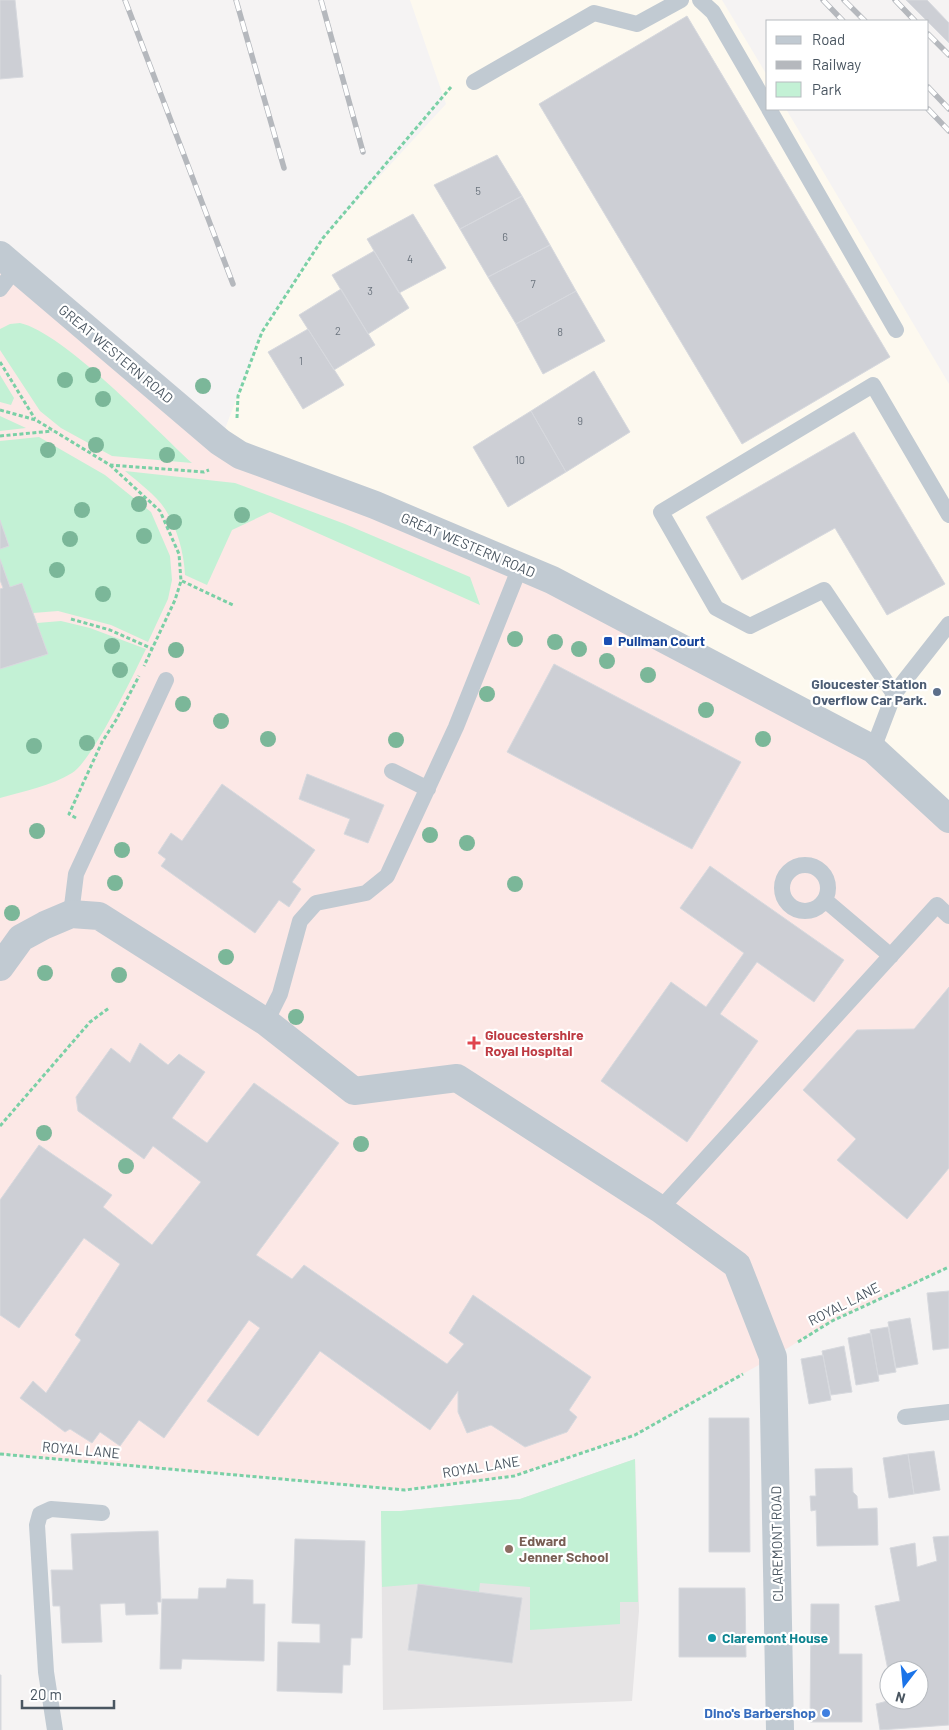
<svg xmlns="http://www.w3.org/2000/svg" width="949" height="1730" font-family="Barlow,sans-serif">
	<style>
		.commercial { fill: #fdf9ef }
		.education { fill: #e6e4e5 }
		.medical { fill: #fce8e6 }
		.green { fill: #c3f1d5 }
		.building { fill: #cdcfd5; stroke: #d7d9de }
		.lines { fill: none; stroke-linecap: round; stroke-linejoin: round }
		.path { stroke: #7ad0a6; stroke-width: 3; stroke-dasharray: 4 2.5; stroke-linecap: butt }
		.lane { stroke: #c1cad2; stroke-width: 16 }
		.street { stroke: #c1cad2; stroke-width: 28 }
		.rail-casing { stroke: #b5b8bd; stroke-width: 5.5 }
		.rail { stroke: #fff; stroke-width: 4; stroke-dasharray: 11; stroke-linecap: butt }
		.tree { fill: #7bb799 }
		.transit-dot { fill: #1a4fb4; stroke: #fff; stroke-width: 2 }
		.service-dot { fill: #5c6f8a; stroke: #fff; stroke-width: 2 }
		.health-dot { fill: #e0444e; stroke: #fff; stroke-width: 2 }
		.education-dot { fill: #8d6e63; stroke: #fff; stroke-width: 2 }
		.culture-dot { fill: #0f9aa8; stroke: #fff; stroke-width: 2 }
		.shop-dot { fill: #3f7fe0; stroke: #fff; stroke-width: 2 }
		.labels { text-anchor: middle; stroke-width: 4.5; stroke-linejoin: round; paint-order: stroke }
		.number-label { font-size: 11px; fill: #6b747e }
		.street-label { font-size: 14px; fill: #4a5661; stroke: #fff }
		.transit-label { font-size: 14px; font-weight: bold; fill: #164399; stroke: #fff; text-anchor: start }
		.service-label { font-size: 14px; font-weight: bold; fill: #4e5e75; stroke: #fff; text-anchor: end }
		.health-label { font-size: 14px; font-weight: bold; fill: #be3a42; stroke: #fff; text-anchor: start }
		.education-label { font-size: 14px; font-weight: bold; fill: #785e54; stroke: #fff; text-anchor: start }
		.culture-label { font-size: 14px; font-weight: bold; fill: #0d838f; stroke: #fff; text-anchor: start }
		.shop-label { font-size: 14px; font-weight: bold; fill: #366cbe; stroke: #fff; text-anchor: end }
	</style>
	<rect width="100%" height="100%" fill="#f5f3f3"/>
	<path class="commercial" d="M410,0H722L768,77V109H786L949,384V819L220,442L262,332L323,238L446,104Z"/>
	<path class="education" d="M635,1459L639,1611L632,1701L383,1710L381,1511H401L520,1499Z"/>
	<path class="medical" d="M0,255L220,442L375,505L873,749L949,819V1267L832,1321L773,1357L635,1435L514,1476L405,1490L0,1454Z"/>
	<path class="green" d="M20,323C64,333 155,429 192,463L112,456L61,428L40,411L0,350V329L10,324Z
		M0,375L14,398L11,405L0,402Z
		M0,416L26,428L0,431Z
		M39,437L105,475L151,512L170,556L172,580L168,599L148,642L111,625L58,611L33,613L22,583L10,587L0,559V549L9,546L0,520V441Z
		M125,471L235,483L345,524L470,577L480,605L270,512L232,530L207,585L185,575C184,552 177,528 165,509C156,495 138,482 125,471Z
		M61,621L90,628L146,649C134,674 92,761 72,773C51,786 24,791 0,798V669L48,654L37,623Z
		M635,1459L638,1602H620V1624L530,1630V1587L480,1583L479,1592L418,1584L382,1587L381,1511H401L520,1499Z"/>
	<path class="building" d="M0,0H15L23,77L0,79Z
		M906,0H927L949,23V43Z
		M687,16L890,357L742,444L539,104Z
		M497,155L522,196L460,229L434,185Z
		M522,196L550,245L488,277L460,229Z
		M413,214L446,268L399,293L367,239Z
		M550,245L576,291L516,324L488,277Z
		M374,251L409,308L368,334L332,275Z
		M341,289L375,345L334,370L299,315Z
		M576,291L605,341L543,374L516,324Z
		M308,329L344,385L303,409L268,352Z
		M594,371L630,432L566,472L531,411Z
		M531,411L566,472L508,507L473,447Z
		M854,432L945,584L887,615L835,528L742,580L706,517Z
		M0,520L9,546L0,549Z
		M0,559L10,587L22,583L48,654L0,669V589L3,588L0,580Z
		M554,664L741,762L692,849L507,752Z
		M307,774L384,805L368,843L344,834L350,819L299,799Z
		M222,784L315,850L292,882L301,889L289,907L279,900L255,933L161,866L166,859L158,853L171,833L182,841Z
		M710,866L844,960L814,1002L757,962L720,1014L758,1041L687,1142L601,1081L671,982L706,1007L744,953L680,908Z
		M949,987V1168L907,1219L837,1160L856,1139L803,1090L857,1030L914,1029Z
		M140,1043L168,1065L179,1054L205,1072L172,1118L207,1143L254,1083L339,1143L256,1255L292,1279L304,1265L447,1364L464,1344L449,1333L473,1295L591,1377L569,1410L577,1417L567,1432L525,1447L491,1425L467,1433L458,1412V1391L430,1430L320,1351L258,1436L207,1401L260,1328L249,1320L164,1438L139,1420L120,1446L100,1432L92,1443L70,1429L65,1432L20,1398L33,1381L46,1393L81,1340L75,1335L120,1264L84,1238L19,1328L0,1315V1200L39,1145L112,1195L103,1207L152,1245L201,1182L153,1146L144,1159L78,1111L76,1097L111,1048L130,1063Z
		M949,1291V1348L933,1350L927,1293Z
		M910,1318L918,1364L896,1368L888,1322Z
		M888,1327L896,1372L878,1375L870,1330Z
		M871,1333L879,1381L856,1385L848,1338Z
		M844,1346L852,1392L831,1395L822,1351Z
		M823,1355L831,1400L809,1404L801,1359Z
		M709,1418H749L750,1552H709Z
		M934,1451L940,1490L914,1494L908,1454Z
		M908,1454L914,1494L889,1498L883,1458Z
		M852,1468L853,1492L857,1496L858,1509L877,1508L878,1545L817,1546L816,1510L811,1511L810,1496H816L815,1469Z
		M158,1531L161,1602H157L158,1614L126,1615L125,1603L100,1604L102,1642L62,1643L60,1606H53L51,1570H73L71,1534Z
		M949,1536V1725L880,1730L876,1704L891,1700H919V1670H889V1675L875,1606L900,1601L890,1548L915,1543L917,1567L937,1561L933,1537Z
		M295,1539L365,1541L362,1638H351L350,1665H343L342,1693L277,1691L278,1642L320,1643V1624L292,1623Z
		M227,1579L253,1580V1604H265L264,1661L182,1659L181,1669H160L162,1599H198L199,1588H226Z
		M418,1584L522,1598L512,1663L408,1650Z
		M679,1588H745L746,1657H679Z
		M811,1604H839V1654H862V1722H810Z
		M0,1675H1V1730H0Z"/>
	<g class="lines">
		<path class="path" d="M0,362L35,419
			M0,410L36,420L110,465L204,472L209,470
			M237,418L238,396L262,332L323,238L451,87
			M0,436L52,431
			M110,465L160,511L179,554L181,581L175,600L144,666
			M182,581L233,605
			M71,619L110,630L153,649
			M76,818L69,814L102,742L116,720L139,676
			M0,1126L90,1022L109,1008
			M798,1342L832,1321L949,1267
			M0,1454L405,1490L514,1476L635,1435L743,1374"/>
		<path class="lane" d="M700,0L713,12L768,107
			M474,82L594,13L637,24L681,0
			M769,109L896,330
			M0,289L15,269
			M894,694L824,590L750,626L716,608L661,512L873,385L949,515
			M873,749L894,694L949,624
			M392,771L428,789
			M782 888a23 23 0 1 1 46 0a23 23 0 1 1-46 0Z
			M825,900L891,956
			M71,914L76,874L166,680
			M266,1022L280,994L300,921L316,903L366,893L387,876L456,727L520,567
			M660,1209L937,905L949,916
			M905,1417L949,1412
			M55,1730L46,1672L37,1525L40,1514L51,1509L102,1513"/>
		<path class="street" d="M0,255L220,442L240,455L375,505L552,580L873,749L949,819
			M0,967L21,938L45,925L71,914L99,916L266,1022L354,1091L457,1078L660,1209L737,1265L773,1357L780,1730"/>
		<g class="rail-casing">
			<path id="rail" d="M125,0L233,284
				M236,0L284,168
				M321,0L363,152
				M823,0L843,21
				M844,0L865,21
				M895,0L915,21
				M928,34L949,55
				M928,87L949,109
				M928,109L949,131"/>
		</g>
		<use href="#rail" class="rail"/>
	</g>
	<g class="tree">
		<circle cx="93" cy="375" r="8"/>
		<circle cx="65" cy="380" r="8"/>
		<circle cx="203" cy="386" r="8"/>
		<circle cx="103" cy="399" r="8"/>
		<circle cx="96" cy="445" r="8"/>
		<circle cx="48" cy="450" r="8"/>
		<circle cx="167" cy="455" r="8"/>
		<circle cx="139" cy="504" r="8"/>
		<circle cx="82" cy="510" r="8"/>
		<circle cx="242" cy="515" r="8"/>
		<circle cx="174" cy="522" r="8"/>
		<circle cx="144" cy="536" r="8"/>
		<circle cx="70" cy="539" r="8"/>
		<circle cx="57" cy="570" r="8"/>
		<circle cx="103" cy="594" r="8"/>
		<circle cx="515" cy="639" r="8"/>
		<circle cx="555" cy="642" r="8"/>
		<circle cx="112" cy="646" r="8"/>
		<circle cx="579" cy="649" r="8"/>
		<circle cx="176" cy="650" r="8"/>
		<circle cx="607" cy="661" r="8"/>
		<circle cx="120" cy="670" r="8"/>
		<circle cx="648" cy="675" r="8"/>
		<circle cx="487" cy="694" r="8"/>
		<circle cx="183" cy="704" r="8"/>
		<circle cx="706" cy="710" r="8"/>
		<circle cx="221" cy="721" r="8"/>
		<circle cx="268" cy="739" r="8"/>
		<circle cx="763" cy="739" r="8"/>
		<circle cx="396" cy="740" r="8"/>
		<circle cx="87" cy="743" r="8"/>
		<circle cx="34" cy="746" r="8"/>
		<circle cx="37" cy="831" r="8"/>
		<circle cx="430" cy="835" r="8"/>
		<circle cx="467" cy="843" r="8"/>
		<circle cx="122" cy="850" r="8"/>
		<circle cx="115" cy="883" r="8"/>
		<circle cx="515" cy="884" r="8"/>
		<circle cx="12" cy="913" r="8"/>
		<circle cx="226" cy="957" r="8"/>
		<circle cx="45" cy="973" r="8"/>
		<circle cx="119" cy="975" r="8"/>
		<circle cx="296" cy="1017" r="8"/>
		<circle cx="44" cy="1133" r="8"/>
		<circle cx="361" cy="1144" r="8"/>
		<circle cx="126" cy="1166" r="8"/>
	</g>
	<rect class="transit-dot" x="603" y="636" width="10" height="10" rx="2.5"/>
	<circle class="service-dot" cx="937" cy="692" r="5"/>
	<path class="health-dot" d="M471.5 1035.5h5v5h5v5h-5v5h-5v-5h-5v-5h5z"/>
	<circle class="education-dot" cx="509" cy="1549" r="5"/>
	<circle class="culture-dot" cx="712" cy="1638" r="5"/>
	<circle class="shop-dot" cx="826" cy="1713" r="5"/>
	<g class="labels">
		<g class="number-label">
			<text x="478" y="195">5</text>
			<text x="505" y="241">6</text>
			<text x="410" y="263">4</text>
			<text x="533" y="288">7</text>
			<text x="370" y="295">3</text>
			<text x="338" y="335">2</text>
			<text x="560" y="336">8</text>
			<text x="301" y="365">1</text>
			<text x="580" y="425">9</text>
			<text x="520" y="464">10</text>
		</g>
		<g class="street-label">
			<text transform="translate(116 354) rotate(40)" y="5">GREAT WESTERN ROAD</text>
			<text transform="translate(468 545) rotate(23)" y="5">GREAT WESTERN ROAD</text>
			<text transform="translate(844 1304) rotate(-27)" y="5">ROYAL LANE</text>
			<text transform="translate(81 1450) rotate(5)" y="5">ROYAL LANE</text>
			<text transform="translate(481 1467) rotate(-9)" y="5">ROYAL LANE</text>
			<text transform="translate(777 1544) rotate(-91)" y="5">CLAREMONT ROAD</text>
		</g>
		<g class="transit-label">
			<text x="618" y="646">Pullman Court</text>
		</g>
		<g class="service-label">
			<text x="927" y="689">Gloucester Station<tspan x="927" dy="16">Overflow Car Park.</tspan></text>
		</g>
		<g class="health-label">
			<text x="485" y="1040">Gloucestershire<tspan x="485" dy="16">Royal Hospital</tspan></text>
		</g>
		<g class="education-label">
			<text x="519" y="1546">Edward<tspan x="519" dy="16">Jenner School</tspan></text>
		</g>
		<g class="culture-label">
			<text x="722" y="1643">Claremont House</text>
		</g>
		<g class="shop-label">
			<text x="816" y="1718">Dino's Barbershop</text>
		</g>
	</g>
	<rect x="766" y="20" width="162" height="90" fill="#ffffff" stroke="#b7bbc0"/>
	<rect x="776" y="36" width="25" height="8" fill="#c1cad2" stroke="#b7bbc0"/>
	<text x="812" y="45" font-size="15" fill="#4a5661">Road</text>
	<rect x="776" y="61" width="25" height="8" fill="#b5b8bd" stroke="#b7bbc0"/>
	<text x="812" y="70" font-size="15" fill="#4a5661">Railway</text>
	<rect x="776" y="82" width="25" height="15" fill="#c3f1d5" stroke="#b7bbc0"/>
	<text x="812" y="95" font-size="15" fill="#4a5661">Park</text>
	<g transform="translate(904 1685) rotate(196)"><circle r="24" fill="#ffffff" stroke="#b7bbc0"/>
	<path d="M0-4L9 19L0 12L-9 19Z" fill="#1a73e8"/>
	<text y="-8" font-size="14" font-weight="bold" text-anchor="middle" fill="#4a5661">N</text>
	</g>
	<path d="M22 1700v8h92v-8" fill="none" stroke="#4a5661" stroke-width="2.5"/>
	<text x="30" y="1700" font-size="15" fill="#4a5661" stroke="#ffffff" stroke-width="4" paint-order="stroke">20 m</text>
</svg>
